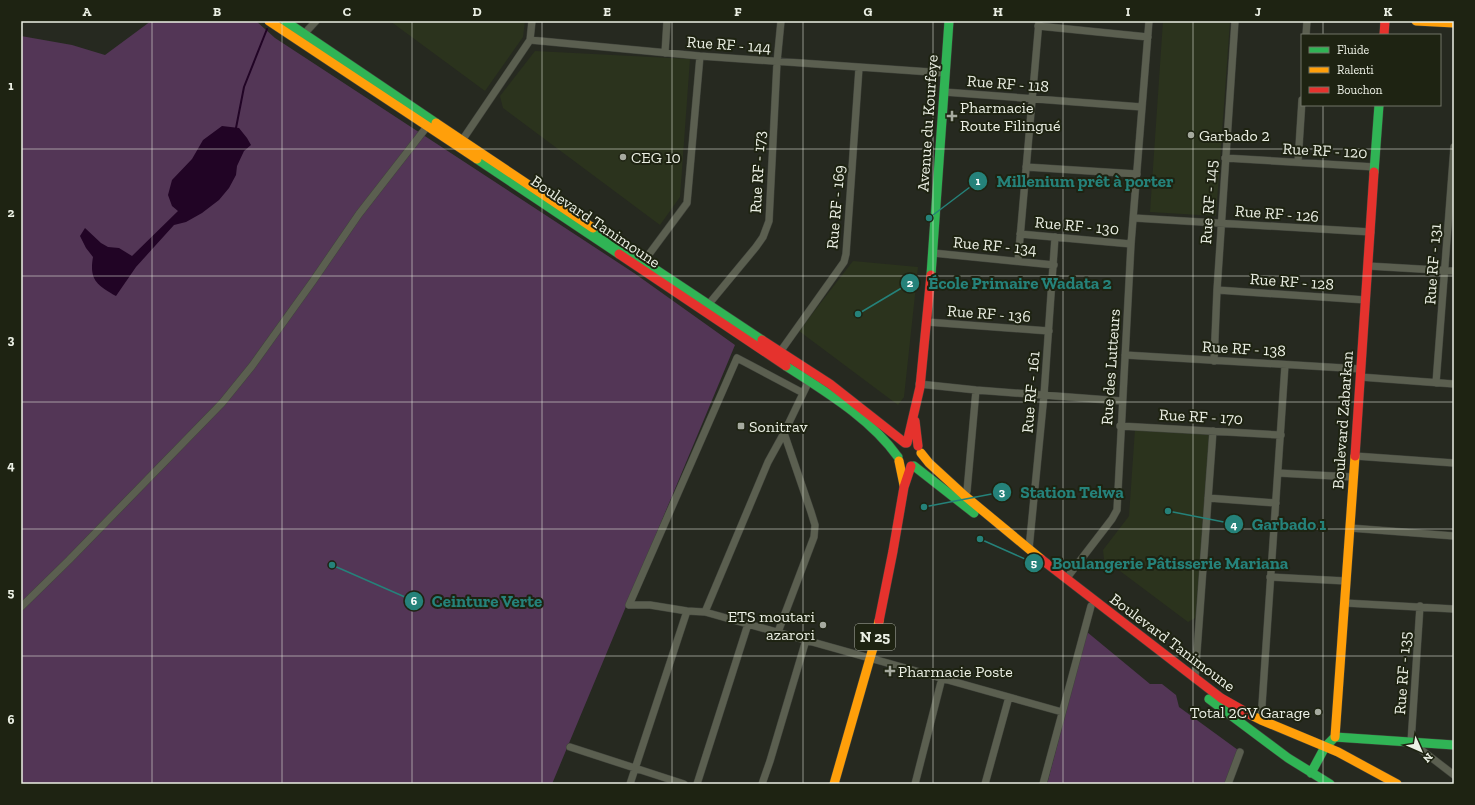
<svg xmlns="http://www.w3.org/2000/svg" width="1475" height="805" font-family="'Zilla Slab',serif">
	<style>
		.built { fill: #2b331d }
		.green { fill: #533656 }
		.water { fill: #210425 }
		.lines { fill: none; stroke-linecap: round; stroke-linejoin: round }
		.stream { stroke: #210425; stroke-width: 2 }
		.street-casing { stroke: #41443c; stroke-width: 8 }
		.fast-casing { stroke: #41443c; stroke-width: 10 }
		.slow-casing { stroke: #41443c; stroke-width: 10 }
		.jam-casing { stroke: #41443c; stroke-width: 10 }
		.street { stroke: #5b5f50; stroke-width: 7 }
		.fast { stroke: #30b455; stroke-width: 9 }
		.slow { stroke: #ff9f0a; stroke-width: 9 }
		.jam { stroke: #e5322d; stroke-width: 9 }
		.grid { fill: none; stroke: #ebefe4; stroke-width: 1; stroke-opacity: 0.55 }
		.poi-dot { fill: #a6aa9f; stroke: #1e2312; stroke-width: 1.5 }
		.labels { text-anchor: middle; stroke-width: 4; stroke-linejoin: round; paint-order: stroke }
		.shield { fill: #1e2312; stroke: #aeb2a5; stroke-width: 1 }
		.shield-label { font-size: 15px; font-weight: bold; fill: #ebefe4 }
		.street-label { font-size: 16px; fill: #ebefe4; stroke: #1e2312 }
		.poi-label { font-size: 16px; fill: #ebefe4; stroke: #1e2312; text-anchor: start }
		.leader { fill: none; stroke: #25827a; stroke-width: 1.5 }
		.callout-dot { fill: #25827a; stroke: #1e2312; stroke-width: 1.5 }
		.mark-label { font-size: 12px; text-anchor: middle; font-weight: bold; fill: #fff }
		.callout-label { font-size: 17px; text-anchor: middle; font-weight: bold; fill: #25827a; stroke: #1e2312; stroke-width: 4; stroke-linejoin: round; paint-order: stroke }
		.neatline { fill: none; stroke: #ebefe4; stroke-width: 1.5 }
		.grid-label { font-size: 13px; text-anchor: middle; font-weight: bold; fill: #ebefe4 }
	</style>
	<rect width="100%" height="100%" fill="#262920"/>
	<path class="built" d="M390,21H525L523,37L485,91Z
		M1163,21H1230L1216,216L1150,212Z
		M535,51L690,59L680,197L660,225L503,108L500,96Z
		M853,261L918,267L904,397L898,405L799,331Z
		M1135,429L1210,433L1197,617L1188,622L1104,559L1103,550L1129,516Z"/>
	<path class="green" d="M151,21H256L275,38L634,273L735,345L552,784H21V36L72,45L105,55Z
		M1087,632L1150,684H1162L1176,695L1179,707L1238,750L1226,784H1047Z"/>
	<path class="water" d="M222,126L239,128L247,138L251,145L244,151L237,166L236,175L229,188L219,200L202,213L186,222L174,225L136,267L116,296C97,285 89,280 93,257L86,248L80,236L85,228L101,243L108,247L119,248L132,256L178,211L172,206L168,195L172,180L192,159L203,140Z"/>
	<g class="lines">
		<path class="stream" d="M236,128L244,87L267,29"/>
		<g class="street-casing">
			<path id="street" d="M532,21L530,40L700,56L945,73
				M1038,26L1148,37
				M304,34L316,21
				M1306,35L1307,21
				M665,53L667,21
				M944,92L1142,107
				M461,142L530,40
				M1225,158L1375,167
				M1298,162L1302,100
				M1026,167L1137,174
				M1134,218L1371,232
				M1020,234L1131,244
				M933,253L1054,265
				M644,261L687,203L700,56
				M1018,261L1039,21
				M1368,266L1454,271
				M1217,290L1366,300
				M708,305L756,247L763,237L769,221L777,62L781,21
				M927,322L1049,331
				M780,352L844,262L846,254L859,68
				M1125,355L1361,369
				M1214,361L1217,290L1235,21
				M1360,377L1454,384
				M1436,383L1454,147
				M919,384L976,390L1122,401
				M803,393L737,358L629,605H650L687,611L705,612L1062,712
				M1120,426L1281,435
				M1355,456L1454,463
				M1278,473L1353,477
				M965,496L967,491L976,390
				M1208,498L1276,503
				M1350,528L1454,536
				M1029,549L1044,395L1055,237
				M1270,577L1346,581
				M1066,579L1112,519L1117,510L1131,244L1149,21
				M1345,603L1454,609
				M1420,606L1411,742L1454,775
				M21,607L69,560L222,403L252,366L313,281L359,214L429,124
				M705,612L768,462L784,433L809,381
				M778,632L814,537L815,525L811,512L784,433
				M1195,679L1213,431
				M1261,720L1285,365
				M570,747L684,784
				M630,784L687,611
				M697,784L748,624
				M762,784L770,761L806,640
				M915,784L942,678
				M985,784L1009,697
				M1043,784L1091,606
				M1228,784L1240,752"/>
		</g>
		<g class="fast-casing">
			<path id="fast" d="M285,21L436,123
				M477,159L619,254
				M1374,172L1379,105
				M593,228L762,340
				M931,275L949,21
				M786,366C826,392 870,418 898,457
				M914,466L974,513
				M1209,699L1288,758L1330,784
				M1311,773L1325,747L1335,737L1454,745"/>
		</g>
		<g class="slow-casing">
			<path id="slow" d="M269,21L477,159
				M1416,21L1454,23
				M436,123L593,228
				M921,453L929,463L965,496L1041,559
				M899,461L904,485
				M1251,715L1261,720L1338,752L1397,784
				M1335,737L1355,456
				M834,784L873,648L879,621"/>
		</g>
		<g class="jam-casing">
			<path id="jam" d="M1384,35L1385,21
				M619,254L786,366
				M762,340L830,384L905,443
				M915,421L918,446
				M907,443L920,387L931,275
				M1355,456L1374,172
				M1041,559L1221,698L1251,715
				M879,621L893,551L904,487L911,466"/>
		</g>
		<use href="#street" class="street"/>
		<use href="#fast" class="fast"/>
		<use href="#slow" class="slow"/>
		<use href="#jam" class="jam"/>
	</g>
	<path class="grid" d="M152,21V784M282,21V784M412,21V784M542,21V784M672,21V784M803,21V784M933,21V784M1063,21V784M1193,21V784M1323,21V35M1323,105V784M21,149H1454M21,276H1454M21,402H1454M21,529H1454M21,656H1454"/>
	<g class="poi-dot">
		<path d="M950 110h4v4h4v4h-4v4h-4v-4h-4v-4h4z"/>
		<circle cx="1191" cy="135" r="4"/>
		<circle cx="623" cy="157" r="4"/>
		<rect x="737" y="422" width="8" height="8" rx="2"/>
		<circle cx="823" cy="625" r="4"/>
		<path d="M888 665h4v4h4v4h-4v4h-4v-4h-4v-4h4z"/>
		<circle cx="1318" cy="712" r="4"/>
	</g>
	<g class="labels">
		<rect class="shield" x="855" y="624" width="40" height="26" rx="3"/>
		<g class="shield-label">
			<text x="875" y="642">N 25</text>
		</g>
		<g class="street-label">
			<text transform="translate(729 44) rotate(4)" y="6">Rue RF - 144</text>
			<text transform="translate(1008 83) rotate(4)" y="6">Rue RF - 118</text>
			<text transform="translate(927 123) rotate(-86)" y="6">Avenue du Kourfeye</text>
			<text transform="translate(1325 150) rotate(3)" y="6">Rue RF - 120</text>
			<text transform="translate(757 172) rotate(-87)" y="6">Rue RF - 173</text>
			<text transform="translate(1208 202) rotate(-86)" y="6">Rue RF - 145</text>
			<text transform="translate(835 207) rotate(-85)" y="6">Rue RF - 169</text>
			<text transform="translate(1277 213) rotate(4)" y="6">Rue RF - 126</text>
			<text transform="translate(596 221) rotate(34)" y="6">Boulevard Tanimoune</text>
			<text transform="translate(1077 225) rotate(5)" y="6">Rue RF - 130</text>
			<text transform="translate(995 245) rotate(5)" y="6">Rue RF - 134</text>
			<text transform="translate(1432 264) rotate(-86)" y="6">Rue RF - 131</text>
			<text transform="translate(1292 281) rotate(4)" y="6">Rue RF - 128</text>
			<text transform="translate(989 313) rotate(4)" y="6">Rue RF - 136</text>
			<text transform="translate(1244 348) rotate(3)" y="6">Rue RF - 138</text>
			<text transform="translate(1110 367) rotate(-86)" y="6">Rue des Lutteurs</text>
			<text transform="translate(1030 392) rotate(-85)" y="6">Rue RF - 161</text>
			<text transform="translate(1201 416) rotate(3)" y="6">Rue RF - 170</text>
			<text transform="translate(1342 420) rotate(-86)" y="6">Boulevard Zabarkan</text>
			<text transform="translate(1173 642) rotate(37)" y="6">Boulevard Tanimoune</text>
			<text transform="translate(1402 673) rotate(-86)" y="6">Rue RF - 135</text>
		</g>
		<g class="poi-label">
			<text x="960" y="113">Pharmacie<tspan x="960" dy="18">Route Filingué</tspan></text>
			<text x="1199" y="141">Garbado 2</text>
			<text x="631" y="163">CEG 10</text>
			<text x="749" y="432">Sonitrav</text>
			<text x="815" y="622" text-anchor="end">ETS moutari<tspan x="815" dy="18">azarori</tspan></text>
			<text x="898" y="677">Pharmacie Poste</text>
			<text x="1310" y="718" text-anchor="end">Total 2CV Garage</text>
		</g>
	</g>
	<path class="leader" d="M929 218L978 181M858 314L910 283M924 507L1002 492M1168 511L1234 524M980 539L1034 563M332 565L414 601"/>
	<g class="callout-dot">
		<circle cx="929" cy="218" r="4"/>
		<circle cx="858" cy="314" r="4"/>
		<circle cx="924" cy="507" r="4"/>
		<circle cx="1168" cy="511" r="4"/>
		<circle cx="980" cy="539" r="4"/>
		<circle cx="332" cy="565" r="4"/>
		<circle cx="978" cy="181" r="10"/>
		<circle cx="910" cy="283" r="10"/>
		<circle cx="1002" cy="492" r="10"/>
		<circle cx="1234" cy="524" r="10"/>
		<circle cx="1034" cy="563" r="10"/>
		<circle cx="414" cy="601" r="10"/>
	</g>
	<g class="mark-label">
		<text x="978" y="185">1</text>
		<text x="910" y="287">2</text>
		<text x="1002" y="496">3</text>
		<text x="1234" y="529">4</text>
		<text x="1034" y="567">5</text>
		<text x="414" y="605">6</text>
	</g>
	<g class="callout-label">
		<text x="1085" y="187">Millenium prêt à porter</text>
		<text x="1020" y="289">École Primaire Wadata 2</text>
		<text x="1072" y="498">Station Telwa</text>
		<text x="1289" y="530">Garbado 1</text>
		<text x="1170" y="569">Boulangerie Pâtisserie Mariana</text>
		<text x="487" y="607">Ceinture Verte</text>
	</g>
	<rect width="1475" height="805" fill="none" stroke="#1e2312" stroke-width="44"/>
	<rect x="1301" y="34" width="140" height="72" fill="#1e2312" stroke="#707566"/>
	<rect x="1309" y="47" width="20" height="6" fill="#30b455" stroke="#707566"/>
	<text x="1337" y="54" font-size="12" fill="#ebefe4">Fluide</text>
	<rect x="1309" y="67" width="20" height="6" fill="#ff9f0a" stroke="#707566"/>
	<text x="1337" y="74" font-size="12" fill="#ebefe4">Ralenti</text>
	<rect x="1309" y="87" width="20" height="6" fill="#e5322d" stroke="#707566"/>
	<text x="1337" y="94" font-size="12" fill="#ebefe4">Bouchon</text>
	<g transform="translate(1421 751) rotate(135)" stroke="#1e2312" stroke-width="3" paint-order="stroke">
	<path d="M0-3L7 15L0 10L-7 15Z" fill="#ebefe4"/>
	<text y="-6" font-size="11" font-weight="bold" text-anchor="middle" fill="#ebefe4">N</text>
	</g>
	<rect x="22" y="22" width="1431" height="761" class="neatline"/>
	<g class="grid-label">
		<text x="87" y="16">A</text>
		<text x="217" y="16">B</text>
		<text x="347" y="16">C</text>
		<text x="477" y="16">D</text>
		<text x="607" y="16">E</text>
		<text x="738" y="16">F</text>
		<text x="868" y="16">G</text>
		<text x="998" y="16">H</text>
		<text x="1128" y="16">I</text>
		<text x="1258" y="16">J</text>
		<text x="1388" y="16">K</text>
		<text x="11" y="90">1</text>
		<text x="11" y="217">2</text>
		<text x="11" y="344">3</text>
		<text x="11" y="470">4</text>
		<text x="11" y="597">5</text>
		<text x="11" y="724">6</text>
	</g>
</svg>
